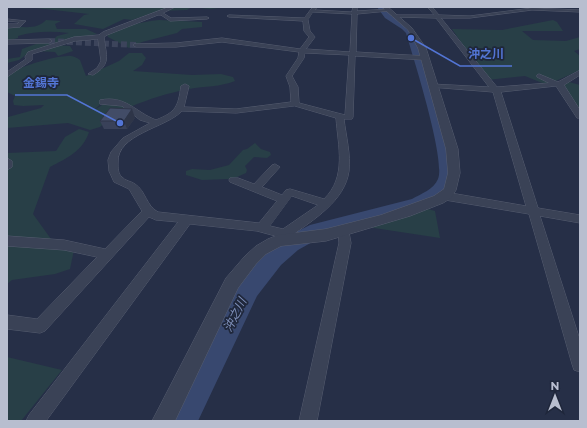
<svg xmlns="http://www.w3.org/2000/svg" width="587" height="428" font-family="Montserrat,'Noto Sans JP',sans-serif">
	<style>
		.green { fill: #283f47 }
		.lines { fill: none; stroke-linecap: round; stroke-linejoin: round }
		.river { fill: #38486f; fill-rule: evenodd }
		.minor-tunnel { stroke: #3c445b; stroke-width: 6; stroke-dasharray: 6 3; stroke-linecap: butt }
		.minor-casing { stroke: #565d70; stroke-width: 1 }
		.tertiary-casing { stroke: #565d70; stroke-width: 1 }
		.minor { fill: #3a4256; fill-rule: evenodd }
		.tertiary { fill: #3a4256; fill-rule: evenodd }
		.wall { fill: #394159 }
		.shaded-wall { fill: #2e3548 }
		.building { fill: #424c67; stroke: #2e3548 }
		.labels { text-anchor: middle; stroke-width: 3.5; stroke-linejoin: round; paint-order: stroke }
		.water-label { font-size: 12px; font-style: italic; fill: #7d8eb8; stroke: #1f273b }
		.leader { fill: none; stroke: #5375d5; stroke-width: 1.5 }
		.callout-dot { fill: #5375d5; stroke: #1f273b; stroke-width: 1.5 }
		.callout-label { font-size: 12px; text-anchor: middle; font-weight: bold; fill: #5375d5; stroke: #1f273b; stroke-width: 3.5; stroke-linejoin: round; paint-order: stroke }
	</style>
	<rect width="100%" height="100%" fill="#262f47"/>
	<path class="green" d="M27,7H228L210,9L192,7L187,10L159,11L132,20L124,19L103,29L74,24L84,15L89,14Z
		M46,20L61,21L55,24L57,29H86L97,34L57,45L70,46L73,51L58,56L55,52L35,51L27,54L19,60L7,63V59L20,57L22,49L44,41L53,40L57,36L69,33C52,31 34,31 18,36V38L7,41V26C20,26 36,31 46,20Z
		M159,20L202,22V27L182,29L177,33L142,42L129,48L108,37L107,34C124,26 140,22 159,20Z
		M553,20L557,22L563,31H522L533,40L566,41L580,37V49L574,51L580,56V70L547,85L525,76L487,80L452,29L502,30Z
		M129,53H142L146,58L142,65L133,71L192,75L221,74L233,77L235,81C220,87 205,86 189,89C168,93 149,99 130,107C124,100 112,103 103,102L93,111L105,103L124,104L128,109L109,119L100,127L90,130L68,123L7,128L8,117L41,108L44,105L23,106L14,105L13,101L15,96L7,92V75C18,67 54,56 68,56C72,55 77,58 80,60L86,76L119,61Z
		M569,82L580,85V113L565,87V84Z
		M79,129L89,132C83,151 67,158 50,167L33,214L51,239L75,245L70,269L55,274L12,280L7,284V153L56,151L65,137Z
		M255,143L261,149L270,152L271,155L267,158L254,157L245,166L247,170L246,173L237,177L228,179L202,180L186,175V171L192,169L210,170L229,165L243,150L247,149Z
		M428,209L435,211L440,238L361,226Z
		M7,357L62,370L21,421H7Z"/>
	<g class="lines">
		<path class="river" d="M377,7H385L391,14L408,25L415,33L431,76L456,162V179L440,199L425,208L323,236L298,250L281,265L257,296L198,421H167L241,282L265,253L284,238L310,225L412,199C421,194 434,189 438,179C446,160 413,57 406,33L402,29L385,18Z"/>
		<path class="minor-tunnel" d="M49,41L136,45"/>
		<g class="minor-casing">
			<path id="minor" d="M169,7H175L163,13L171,18L207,17L209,18L207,19L170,21L161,15H158L107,35L104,37C106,56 112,64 93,75L88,74L97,68L101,61L98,39L75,41L32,54V60L7,77V72L26,59L25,57L28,52L74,37L99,35L103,32Z
				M313,7H317L315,10L351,12L352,11L353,7H357V11L390,9L388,11L357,14L356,52L425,56L428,58L425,60L355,56L353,117L352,119H344C346,136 351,155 349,171C345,201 313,220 291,236L289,242L285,243L281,242L279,237L257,231L190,224L46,421H26L29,415L178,222L156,220L149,217L45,331L40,333L7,329V315L37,319L97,257L64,250L7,246V236L64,240L105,249L142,211L129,189L114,182L109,171L108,160L111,152L123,138L150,123L140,120L122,106L100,104V100C126,95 135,112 156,120C176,112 178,107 181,86L185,84L189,86L184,107L236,109L291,102L290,87L286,76L298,58L299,52L222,42L176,47H136L133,45L134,44L176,43L222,38L300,49L309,37L304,31L303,21L229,17L227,16L229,15L304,18ZM313,12L352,14L350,52L306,49L315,37L310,31L308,20ZM305,53L349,55L345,115L299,103L298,87L292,76L304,58ZM295,106L336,118C338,146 347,177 324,199L290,189L286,190L282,195L262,187L280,167L275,164L272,165L254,184L238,178H230L229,180L230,182L277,201L259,223L158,212C146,206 146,191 135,184C131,181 125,181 122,177C118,174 118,168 118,163C116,134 166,128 182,111L236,113ZM292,196L318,205L283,229L270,226Z
				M428,7H432L439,15L470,16L532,8L580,10V12L532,10L470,18H441L497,87L549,83L537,77V75L539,74L558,82L580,70V75L564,85L580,110V118H577L556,86L501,92L538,208L580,215V223L540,216L580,340V372L574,370L572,364L529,214L445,200L441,198L440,196L441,194L445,192L526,206L493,92L430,87V85L432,84L489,87L436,18L394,17L392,16L394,15H434Z
				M7,19L26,21L20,27L7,28V24H17L19,22L7,21Z
				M7,40L49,39L52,41L49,43L7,44Z
				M7,158L12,161V167L7,170Z
				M344,226L348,227L351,243L317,421H299L339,243L338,230L340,227Z"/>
		</g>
		<g class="tertiary-casing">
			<path id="tertiary" d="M382,7H388L412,28L426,48L458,149L460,173L456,190L451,198L443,203L410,216L326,241L281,246L266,254L256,264L238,288L175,421H152L226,278L245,256L256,246L268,239L278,235L326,229L381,215L434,196L444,189L448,173L446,149L418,48L408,30Z"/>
		</g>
		<use href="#minor" class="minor"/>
		<use href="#tertiary" class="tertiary"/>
	</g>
	<path class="wall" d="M135,118L127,129H104L100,121Z"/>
	<path class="shaded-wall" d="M132,109L135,118L127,129L124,121Z"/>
	<path class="building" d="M110,108L132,109L124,121H100Z"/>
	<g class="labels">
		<g class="water-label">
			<text transform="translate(235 315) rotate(-63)" y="4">沖之川</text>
		</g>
	</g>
	<path class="leader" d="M411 38L460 66H512M120 123L67 95H15"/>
	<g class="callout-dot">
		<circle cx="411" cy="38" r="4"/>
		<circle cx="120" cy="123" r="4"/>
	</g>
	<g class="callout-label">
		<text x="486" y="58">沖之川</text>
		<text x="41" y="87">金錫寺</text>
	</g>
	<rect width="587" height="428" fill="none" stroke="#b8becf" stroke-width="16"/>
	<g transform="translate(555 396)" stroke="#1f273b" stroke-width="3" paint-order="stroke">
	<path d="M0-3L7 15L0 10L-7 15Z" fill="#b8becf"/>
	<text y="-6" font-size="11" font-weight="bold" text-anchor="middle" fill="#b8becf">N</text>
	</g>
</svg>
